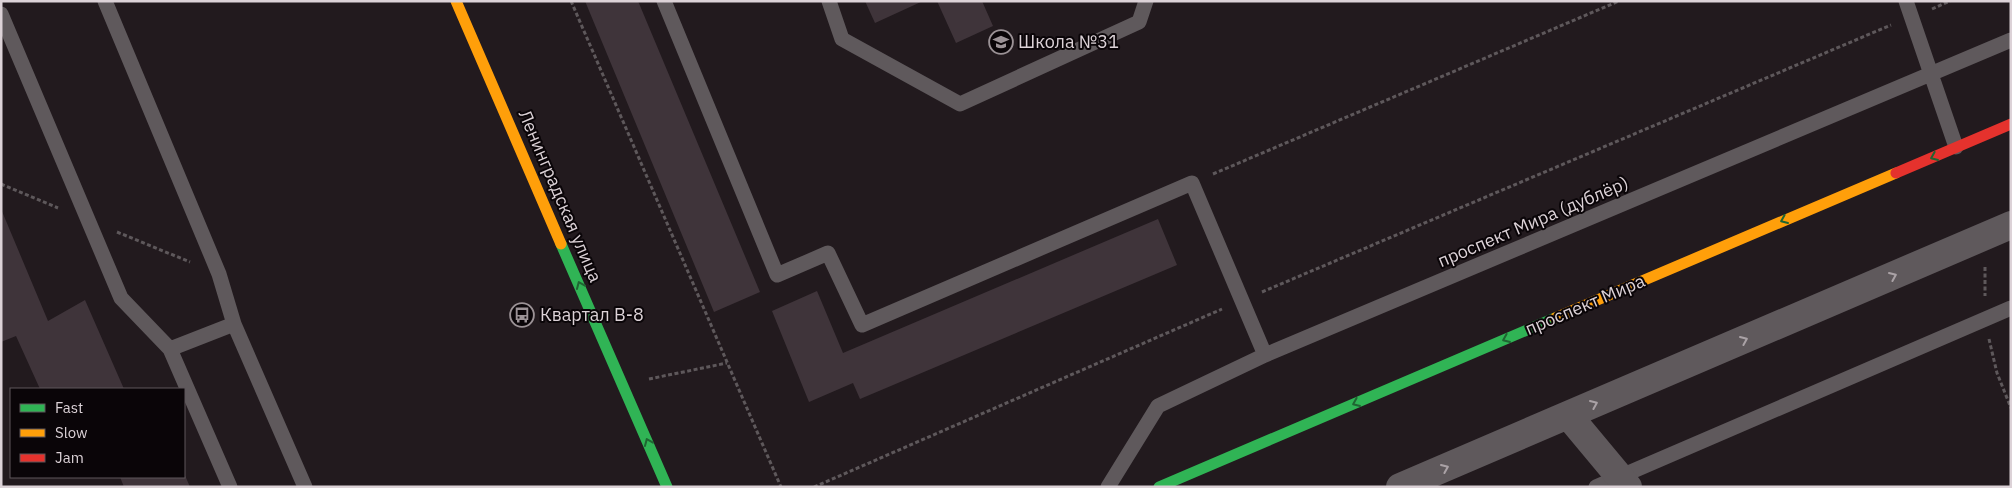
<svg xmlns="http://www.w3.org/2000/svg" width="2012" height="488" font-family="'IBM Plex Sans',sans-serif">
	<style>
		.building { fill: #3f343a }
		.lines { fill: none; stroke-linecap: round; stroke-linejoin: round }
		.path { stroke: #5e585b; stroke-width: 3; stroke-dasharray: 4 2.5; stroke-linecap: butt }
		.lane { stroke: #5f595c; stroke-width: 15 }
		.street { stroke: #5f595c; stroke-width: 28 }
		.fast { stroke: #30b455; stroke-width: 11 }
		.slow { stroke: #ff9f0a; stroke-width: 11 }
		.jam { stroke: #e5322d; stroke-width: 11 }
		.oneway { stroke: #1f6532 }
		.oneway2 { stroke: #aaa2a6 }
		.labels { text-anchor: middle; stroke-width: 4; stroke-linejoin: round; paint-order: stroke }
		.poi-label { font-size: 18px; fill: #dcd2d7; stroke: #0a0508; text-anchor: start }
		.street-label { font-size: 18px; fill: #dcd2d7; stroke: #0a0508 }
	</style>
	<rect width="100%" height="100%" fill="#221a1e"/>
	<path class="building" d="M585,1H638L760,292L714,312Z
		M865,1H923L875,23Z
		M937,1H982L993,26L956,43Z
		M1,209L48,321L85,300L124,389H40L16,336L1,342Z
		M1158,219L1177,265L860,399L853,383L809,402L772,311L817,291L843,353Z
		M184,473L190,487H124L120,477H184Z"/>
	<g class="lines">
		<path class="path" d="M571,1L781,487
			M1932,9L1950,1
			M1213,174L1619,1
			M1,184L58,208
			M117,232L190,262
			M1985,267V296
			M1262,292L1891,25
			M1989,339L1997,373L2011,408
			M649,379L727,363
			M814,487L1222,309"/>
		<path class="lane" d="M105,1L219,274L234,324L305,487
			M664,1L777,275L828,253L862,325L1192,183L1265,355
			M829,1L842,39L960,104L1139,22L1146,1
			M1906,1L1956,147
			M1,14L121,298L170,349
			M230,487L170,349L234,324
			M1108,487L1158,406L1265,355L2011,40
			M1596,487L2011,308"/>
		<path class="street" d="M1568,415L1628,487
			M1400,487L2011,225"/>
		<path class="fast" d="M561,244L667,487
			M1159,487L1555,318"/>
		<path class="slow" d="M456,1L561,244
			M1555,318L1896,173"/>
		<path class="jam" d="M1896,173L2011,124"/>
	</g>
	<defs><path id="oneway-chevron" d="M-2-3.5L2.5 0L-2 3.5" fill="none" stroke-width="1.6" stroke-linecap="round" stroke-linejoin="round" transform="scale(1.25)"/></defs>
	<g class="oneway">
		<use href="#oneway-chevron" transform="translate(1934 157) rotate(157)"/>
		<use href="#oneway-chevron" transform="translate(1784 220) rotate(157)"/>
		<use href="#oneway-chevron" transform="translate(580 285) rotate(-113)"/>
		<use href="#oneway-chevron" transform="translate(1506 339) rotate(157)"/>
		<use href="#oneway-chevron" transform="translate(1356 403) rotate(157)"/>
		<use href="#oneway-chevron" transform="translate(648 442) rotate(-113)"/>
	</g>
	<g class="oneway2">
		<use href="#oneway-chevron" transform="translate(1893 276) rotate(-23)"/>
		<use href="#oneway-chevron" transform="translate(1744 340) rotate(-23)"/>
		<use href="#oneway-chevron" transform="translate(1594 404) rotate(-23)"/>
		<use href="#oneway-chevron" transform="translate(1445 468) rotate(-23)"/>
	</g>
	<defs>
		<g id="school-ring" transform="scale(1.25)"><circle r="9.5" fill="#0a0508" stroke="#9b9296" stroke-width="1.5"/><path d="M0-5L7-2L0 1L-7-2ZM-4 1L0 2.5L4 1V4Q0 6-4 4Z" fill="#9b9296"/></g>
		<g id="bus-ring" transform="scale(1.25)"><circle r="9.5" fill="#0a0508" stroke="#9b9296" stroke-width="1.5"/><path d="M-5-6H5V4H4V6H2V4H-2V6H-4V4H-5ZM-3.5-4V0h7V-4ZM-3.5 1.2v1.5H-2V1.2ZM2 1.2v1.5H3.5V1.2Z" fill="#9b9296"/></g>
	</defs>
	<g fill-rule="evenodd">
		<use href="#school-ring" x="1001" y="42"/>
		<use href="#bus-ring" x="522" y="315"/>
	</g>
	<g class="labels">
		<g class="poi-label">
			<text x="1018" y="48">Школа №31</text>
			<text x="540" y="321">Квартал В-8</text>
		</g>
		<g class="street-label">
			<text transform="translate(560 196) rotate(67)" y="6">Ленинградская улица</text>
			<text transform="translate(1533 222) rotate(-23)" y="6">проспект Мира (дублёр)</text>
			<text transform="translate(1585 305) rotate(-23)" y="6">проспект Мира</text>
		</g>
	</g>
	<rect width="2012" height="488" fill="none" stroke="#dcd2d7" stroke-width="5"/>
	<rect x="10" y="388" width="175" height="90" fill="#0a0508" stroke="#5e575b"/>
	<rect x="20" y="404" width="25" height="8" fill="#30b455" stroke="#5e575b"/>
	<text x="55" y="413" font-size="15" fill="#dcd2d7">Fast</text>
	<rect x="20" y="429" width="25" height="8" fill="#ff9f0a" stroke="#5e575b"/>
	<text x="55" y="438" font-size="15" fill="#dcd2d7">Slow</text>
	<rect x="20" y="454" width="25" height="8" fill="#e5322d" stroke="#5e575b"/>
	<text x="55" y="463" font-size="15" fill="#dcd2d7">Jam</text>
</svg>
